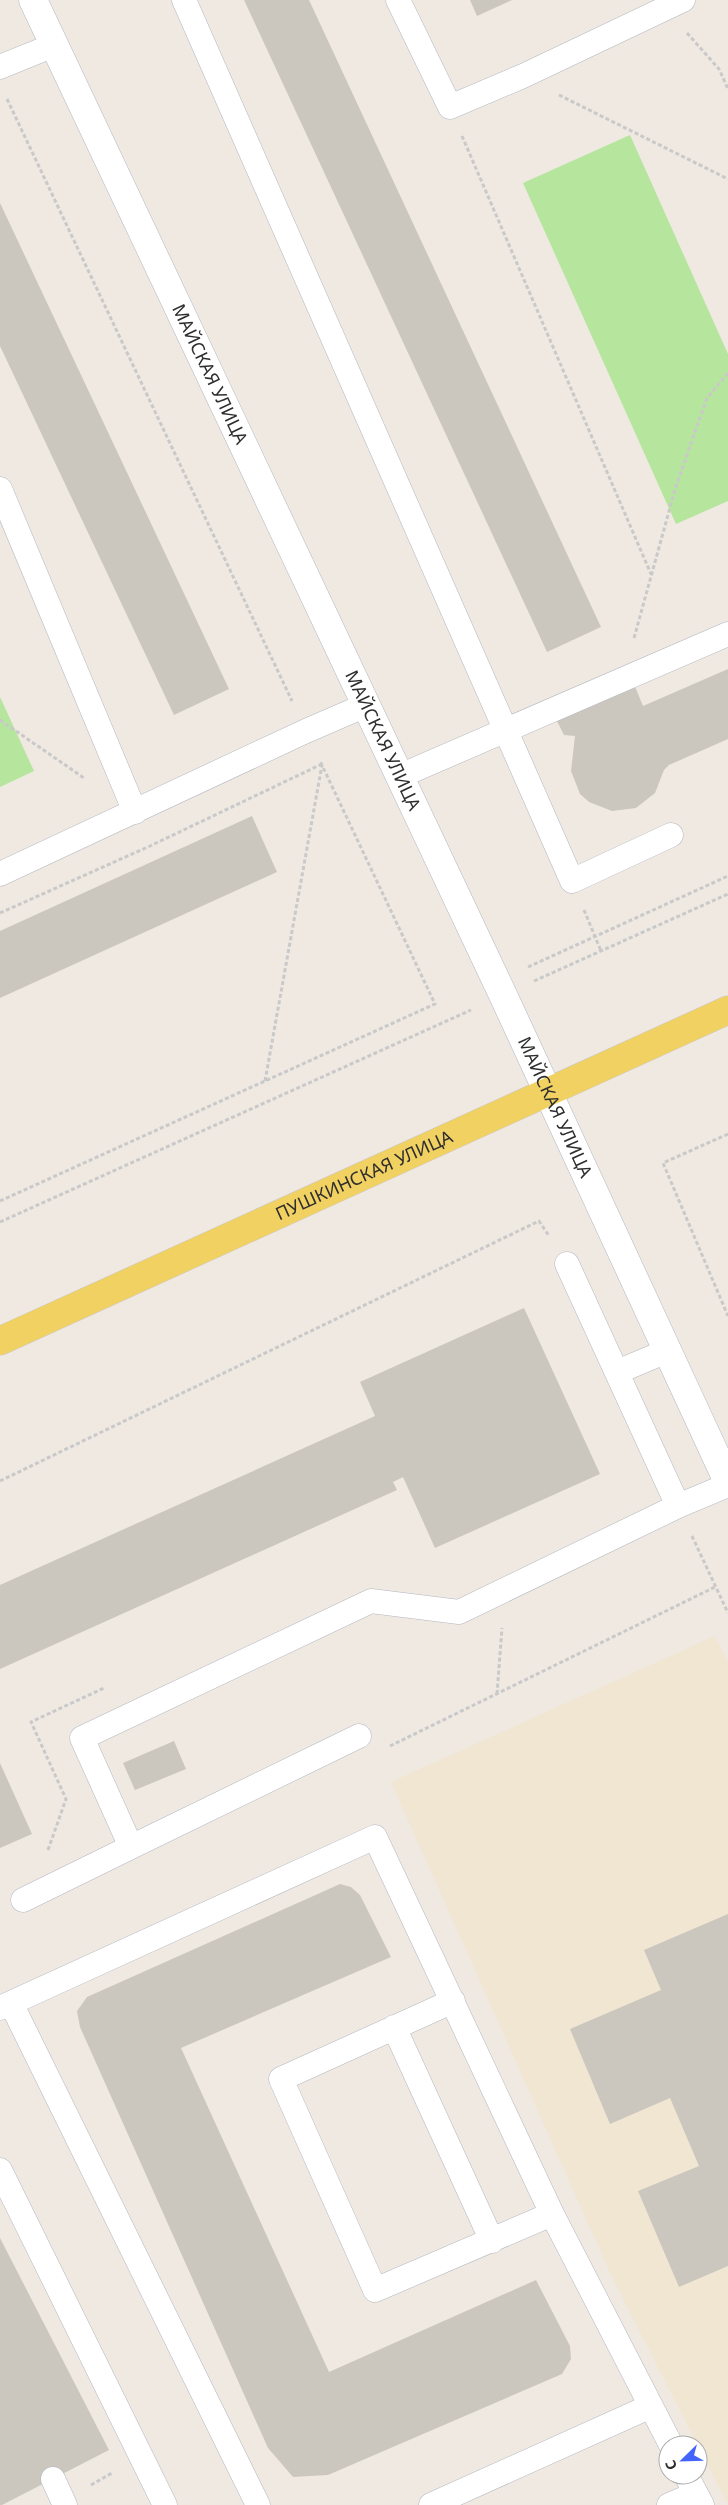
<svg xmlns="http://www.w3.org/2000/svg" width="728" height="2505" font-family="'Noto Sans',sans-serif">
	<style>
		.education { fill: #f0e6d1 }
		.green { fill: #b6e59e }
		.building { fill: #cbc7bf }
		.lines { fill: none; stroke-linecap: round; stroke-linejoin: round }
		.service-casing { stroke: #b4b7c1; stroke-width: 25 }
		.tertiary-casing { stroke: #b4b7c1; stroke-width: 29 }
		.primary-casing { stroke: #c9c9c9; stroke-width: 29 }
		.path { stroke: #c9c9c9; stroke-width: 3; stroke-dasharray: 4 2.5; stroke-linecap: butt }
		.service { stroke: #fff; stroke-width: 24 }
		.tertiary { stroke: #fff; stroke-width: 28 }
		.primary { stroke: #f2d163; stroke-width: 28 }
		.labels { text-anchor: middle; stroke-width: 4; stroke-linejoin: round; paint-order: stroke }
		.street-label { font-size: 18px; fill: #2e2e2e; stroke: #fff }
	</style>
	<rect width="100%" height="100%" fill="#efe9e1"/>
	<path class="education" d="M715,1636L728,1662V2505L613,2279L391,1782Z"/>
	<path class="green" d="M630,135L728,354V501L676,524L523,183Z
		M0,697L34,771L0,787Z"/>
	<path class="building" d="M244,0H309L601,627L547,652Z
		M470,0H512L477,16Z
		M0,203L229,689L174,715L0,346Z
		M728,669V739L669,765L664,770L655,793L636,808L612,811L589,802L580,794L571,771L575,736L564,735L555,717L634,684L643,706Z
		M252,816L277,872L0,998V931Z
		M524,1308L600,1474L435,1548L403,1477L393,1482L397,1490L0,1669V1585L375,1416L360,1382Z
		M174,1741L186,1769L135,1790L123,1763Z
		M0,1763L32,1834L0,1848Z
		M340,1884L351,1887L360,1895L391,1957L181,2048L329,2372L536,2280L570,2346L571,2359L562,2374L328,2475L293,2477L268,2448L80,2027L77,2011L87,1997Z
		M728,1914V2266L679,2287L638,2191L699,2166L670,2098L610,2124L570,2029L661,1990L644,1950Z
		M0,2238L109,2450L2,2505H0Z"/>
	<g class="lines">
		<g class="service-casing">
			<path id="service" d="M184,0L572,881L671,835
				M398,0L450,107L523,76L683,0
				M0,67L54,45
				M0,489L135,812
				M400,776L728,634
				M0,874L306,731L366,705
				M567,1264L678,1506
				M617,1372L667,1351
				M359,1736L131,1847L82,1738L371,1601L459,1612L678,1506L728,1485
				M23,1900L131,1847
				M453,2001L281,2079L375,2290L552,2214
				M11,2003L258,2505
				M0,2008L375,1837L552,2214L671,2445
				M394,2027L492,2241
				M0,2170L165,2505
				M686,2475L702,2505
				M53,2479L65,2505
				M431,2505L651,2406
				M669,2505L695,2494"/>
		</g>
		<g class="tertiary-casing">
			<g id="tertiary">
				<path id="s1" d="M33,0L503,995L728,1482"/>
			</g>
		</g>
		<g class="primary-casing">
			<g id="primary">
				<path id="s2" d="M0,1341L728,1010"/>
			</g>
		</g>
		<path class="path" d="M687,33L719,69L728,89
			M559,95L728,179
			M7,99L292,701
			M462,136L651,574
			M634,638L676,486L707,398L728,373
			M0,720L84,778
			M584,910L601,951
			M0,913L150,846L322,764
			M528,967L728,876
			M534,981L728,894
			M265,1081L322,765
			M728,1134L663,1163L728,1316
			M0,1201L435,1004L320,761
			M0,1222L471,1010
			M0,1481L539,1221L549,1236
			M692,1536L728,1613
			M497,1694L502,1628
			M390,1746L715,1587
			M48,1850L66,1799L31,1722L104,1688
			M91,2485L112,2473"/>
		<use href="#service" class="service"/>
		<use href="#tertiary" class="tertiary"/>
		<use href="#primary" class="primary"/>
	</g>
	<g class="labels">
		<g class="street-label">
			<text dy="6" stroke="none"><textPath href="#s1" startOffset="414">МАЙСКАЯ УЛИЦА</textPath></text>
			<text dy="6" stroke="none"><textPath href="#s1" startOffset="819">МАЙСКАЯ УЛИЦА</textPath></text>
			<text dy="6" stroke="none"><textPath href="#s1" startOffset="1224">МАЙСКАЯ УЛИЦА</textPath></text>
			<text dy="6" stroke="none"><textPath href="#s2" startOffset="400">ПУШКИНСКАЯ УЛИЦА</textPath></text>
		</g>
	</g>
	<g transform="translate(683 2460) rotate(247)"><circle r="24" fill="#ffffff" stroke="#ababab"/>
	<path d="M0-4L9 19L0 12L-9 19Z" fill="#4264fb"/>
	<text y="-8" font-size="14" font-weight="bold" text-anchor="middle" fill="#2e2e2e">С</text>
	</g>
</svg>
